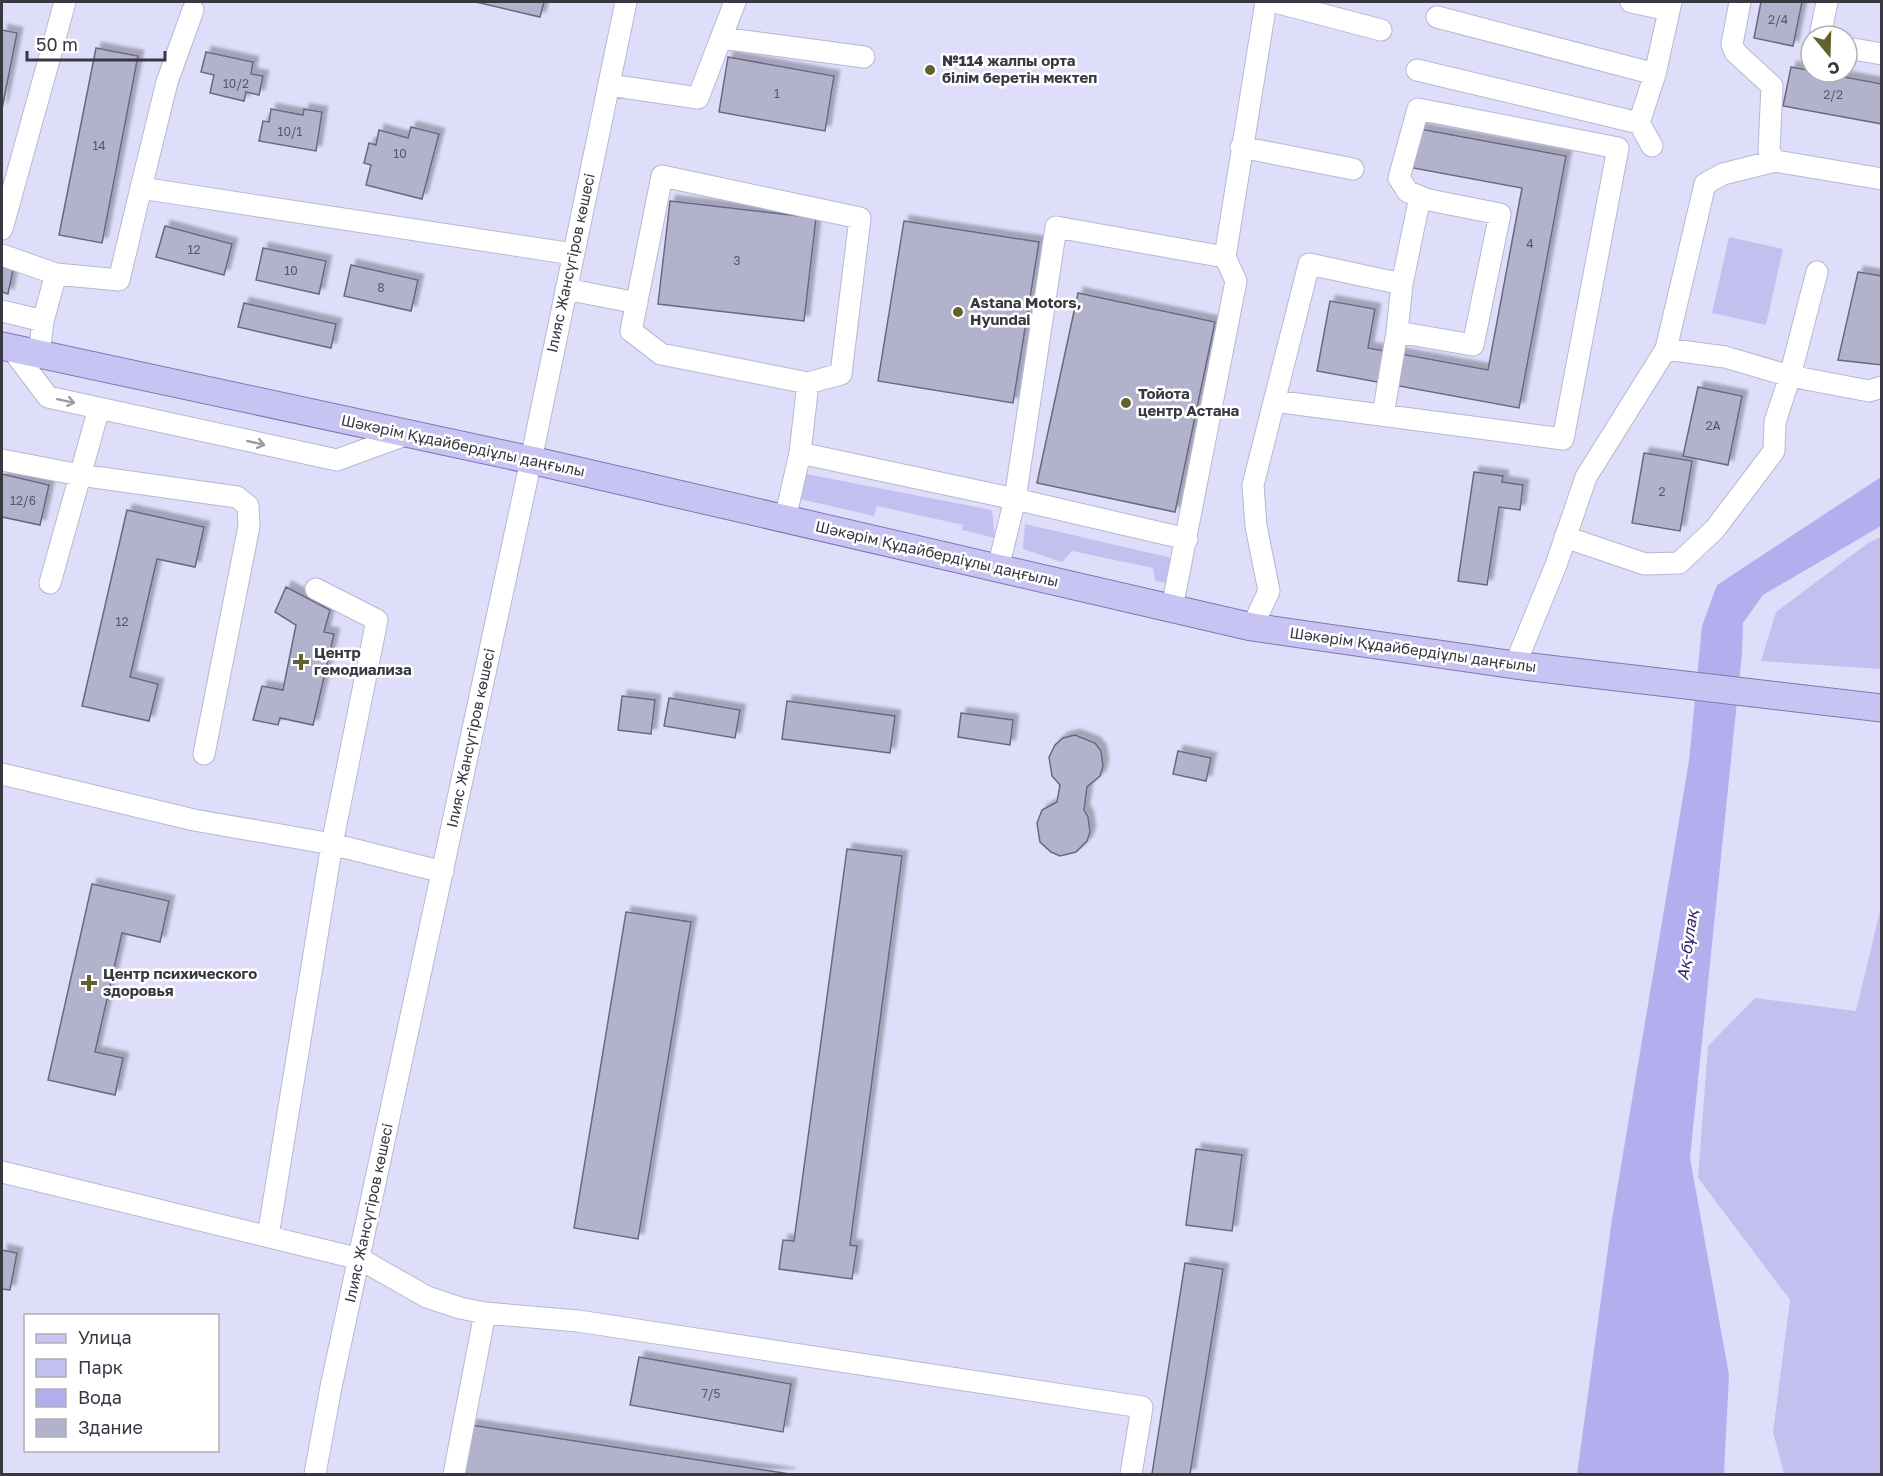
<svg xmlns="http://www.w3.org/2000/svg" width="1883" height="1476" font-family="'Golos Text',sans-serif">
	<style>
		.green { fill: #c3c0ef }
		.water { fill: #b3afef }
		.building { fill: #b3b2cd; stroke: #696881; stroke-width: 1.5; filter: url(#shadow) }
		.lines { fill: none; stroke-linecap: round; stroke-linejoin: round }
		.minor-casing { stroke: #b8b7d2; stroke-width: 23 }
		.major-casing { stroke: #7d78af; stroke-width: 29 }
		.minor { stroke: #fff; stroke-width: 21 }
		.major { stroke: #c7c3f2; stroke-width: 27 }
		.oneway { stroke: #9c9ba0 }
		.poi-dot { fill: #63622f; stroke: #fff; stroke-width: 2 }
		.labels { text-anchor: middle; stroke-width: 5; stroke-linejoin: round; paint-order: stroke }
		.number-label { font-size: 12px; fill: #575665 }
		.poi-label { font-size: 15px; font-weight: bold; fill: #383742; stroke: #fff; text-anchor: start }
		.street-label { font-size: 15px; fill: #383742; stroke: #fff }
		.water-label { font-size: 16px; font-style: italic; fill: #2f1f68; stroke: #fff }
	</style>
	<defs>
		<filter id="shadow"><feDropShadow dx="5.5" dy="-5.5" stdDeviation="1.5" flood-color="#0004"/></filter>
	</defs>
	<rect width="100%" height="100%" fill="#dfdefa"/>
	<path class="green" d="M1729,237L1783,249L1766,325L1712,313Z
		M806,474L992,510L995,538L962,530L963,525L877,506L874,516L800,499Z
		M1025,524L1172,558L1167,583L1155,581L1153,568L1072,551L1062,562L1023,549Z
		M1881,537V669L1761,661L1776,612L1868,543Z
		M1881,907V1474H1784L1773,1432L1790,1300L1698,1178L1708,1046L1755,998L1856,1011Z"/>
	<path class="water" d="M1881,477V526L1763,595L1743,623L1742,653L1690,1158L1729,1375L1724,1474H1577L1612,1219L1689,761L1702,626L1717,585Z"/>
	<path class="building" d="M476,2H544L540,17Z
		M1761,2H1802L1793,46L1754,38Z
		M2,30L17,33L2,109Z
		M96,48L138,56L102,243L59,235Z
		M206,52L253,62L251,74L263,76L259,95L246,92L244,101L210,93L214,75L201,72Z
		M728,57L834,76L825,131L719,112Z
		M1791,67L1882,84V124L1783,106Z
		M271,109L303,115L304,109L322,112L316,151L259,141L263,121L269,122Z
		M411,127L439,134L422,199L366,185L371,165L364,163L369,143L376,145L379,130L408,138Z
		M1420,129L1566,156L1519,408L1317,371L1330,301L1375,309L1368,348L1488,370L1522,188L1413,168Z
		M670,201L816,218L804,321L658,304Z
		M904,221L1039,242L1013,403L878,381Z
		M165,226L232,244L224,275L156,257Z
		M263,248L326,261L319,294L256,280Z
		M2,257L15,260L8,294L2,292Z
		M351,265L418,280L411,311L344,296Z
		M1858,272L1882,276V365L1838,360Z
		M1078,293L1215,322L1175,512L1037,483Z
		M244,303L336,324L331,348L238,327Z
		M1698,387L1742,396L1728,465L1683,456Z
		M1644,453L1692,461L1680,531L1632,523Z
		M1474,472L1503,476L1502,482L1523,485L1520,510L1499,507L1487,585L1458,581Z
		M2,474L49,485L40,525L2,517V519Z
		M127,510L204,527L195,567L157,559L130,677L158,684L149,721L82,706Z
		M286,587L330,610L324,632L334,634L313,725L280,718L278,725L253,720L262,686L283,690L296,625L275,612Z
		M622,696L655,700L651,734L618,730Z
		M669,698L740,710L735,738L664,726Z
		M787,701L895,716L890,753L782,739Z
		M961,713L1013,720L1010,745L958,737Z
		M1075,735L1095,743L1101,751L1103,766L1100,776L1087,787L1084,810L1088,817L1090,832L1087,841L1076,852L1060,856L1051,852L1040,842L1037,823L1042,810L1057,802L1060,785L1052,776L1049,757L1055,745L1063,738Z
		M1178,751L1211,758L1206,781L1173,774Z
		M847,849L902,856L850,1245L857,1246L852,1279L779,1269L783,1240L794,1241Z
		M92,884L169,901L160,942L122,933L95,1052L123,1058L115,1095L48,1080Z
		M626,912L691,922L638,1239L574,1228Z
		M1196,1149L1242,1155L1232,1231L1186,1225Z
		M2,1250L17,1253L10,1290L2,1289Z
		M1185,1263L1223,1269L1190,1474H1152Z
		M639,1357L791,1384L783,1432L630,1405Z
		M471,1425L790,1474H463Z"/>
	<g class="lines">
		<g class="minor-casing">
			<path id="minor" d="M1275,2L1381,30
				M1631,2L1669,10
				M1740,2L1732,44L1735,52L1772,86L1769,151L1775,161L1882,179
				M1437,17L1655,74
				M1820,36L1827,2
				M721,38L735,2
				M1847,48L1882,54
				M1417,70L1639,123
				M609,85L698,98L721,38L864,57
				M1652,146L1639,123L1655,74L1671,2
				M1241,147L1353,169
				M141,188L167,82L193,10
				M2,229L65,2
				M2,255L56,274
				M1225,257L1266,2
				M566,289L637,303
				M2,311L43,321
				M11,348L48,397L337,460L408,434
				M1666,349L1705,184L1723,174L1775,161
				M39,354L43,321L56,274L119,280L141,188L573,254
				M808,383L841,374L860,218L662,176L631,331L661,354L808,383L800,453L1015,499L1056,227L1225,257L1236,281L1172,608
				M1274,401L1563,439L1618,148L1418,109L1399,178L1408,192L1429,200L1500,214L1473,345L1397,332L1402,284L1420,197
				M1383,415L1397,332
				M2,460L80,475L237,497L248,506L249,526L204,754
				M785,519L800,453
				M1565,537L1645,564L1679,563L1715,529L1774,451L1775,422L1790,376L1869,391L1882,387
				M998,568L1015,499L1187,539
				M50,583L99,408
				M316,589L377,620L332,844L443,872
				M1252,627L1269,591L1256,526L1253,485L1309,264L1402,284
				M1515,665L1556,565L1586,477L1666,349L1725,357L1790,376L1817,272
				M2,774L194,820L332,844L268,1236
				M2,1172L360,1259L427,1297L460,1308L485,1313L578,1321L1142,1407L1131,1474
				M315,1474L331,1387L531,460L626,2
				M454,1474L485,1313"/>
		</g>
		<g class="major-casing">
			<path id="major" d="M2,346L531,460L1252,627L1515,665L1882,708"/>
		</g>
		<use href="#minor" class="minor"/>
		<use href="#major" class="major"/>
	</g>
	<defs><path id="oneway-shaft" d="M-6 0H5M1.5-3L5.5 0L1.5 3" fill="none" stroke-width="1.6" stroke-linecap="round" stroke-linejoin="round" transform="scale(1.5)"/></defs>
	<g class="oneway">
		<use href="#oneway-shaft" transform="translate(66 401) rotate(12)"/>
		<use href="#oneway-shaft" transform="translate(256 443) rotate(13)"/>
	</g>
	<g class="poi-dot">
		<circle cx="930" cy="70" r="6"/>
		<circle cx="958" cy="312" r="6"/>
		<circle cx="1126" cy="403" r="6"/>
		<path d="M298 653h6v6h6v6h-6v6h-6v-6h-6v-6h6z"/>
		<path d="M86 974h6v6h6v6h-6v6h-6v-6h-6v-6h6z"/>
	</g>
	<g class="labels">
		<g class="number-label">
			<text x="1778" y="24">2/4</text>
			<text x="236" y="88">10/2</text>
			<text x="777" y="98">1</text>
			<text x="1833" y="99">2/2</text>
			<text x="290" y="136">10/1</text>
			<text x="99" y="150">14</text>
			<text x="400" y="158">10</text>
			<text x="1530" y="248">4</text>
			<text x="194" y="254">12</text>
			<text x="737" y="265">3</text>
			<text x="291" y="275">10</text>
			<text x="381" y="292">8</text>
			<text x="1713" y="430">2А</text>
			<text x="1662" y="496">2</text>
			<text x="23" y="505">12/6</text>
			<text x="122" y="626">12</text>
			<text x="711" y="1398">7/5</text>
		</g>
		<g class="poi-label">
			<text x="942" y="66">№114 жалпы орта<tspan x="942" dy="17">білім беретін мектеп</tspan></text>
			<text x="970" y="308">Astana Motors,<tspan x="970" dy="17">Hyundai</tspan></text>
			<text x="1138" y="399">Тойота<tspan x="1138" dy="17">центр Астана</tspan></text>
			<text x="314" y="658">Центр<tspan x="314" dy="17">гемодиализа</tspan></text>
			<text x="103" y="979">Центр психического<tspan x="103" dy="17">здоровья</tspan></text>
		</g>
		<g class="street-label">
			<text transform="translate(571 263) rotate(-78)" y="5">Ілияс Жансүгіров көшесі</text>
			<text transform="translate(463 446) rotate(12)" y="5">Шәкәрім Құдайбердіұлы даңғылы</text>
			<text transform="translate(937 554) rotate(13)" y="5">Шәкәрім Құдайбердіұлы даңғылы</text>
			<text transform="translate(1413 650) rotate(8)" y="5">Шәкәрім Құдайбердіұлы даңғылы</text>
			<text transform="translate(471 738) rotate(-78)" y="5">Ілияс Жансүгіров көшесі</text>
			<text transform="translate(369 1213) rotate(-78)" y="5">Ілияс Жансүгіров көшесі</text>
		</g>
		<g class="water-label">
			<text transform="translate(1687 945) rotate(-82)" y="6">Ақ-бұлақ</text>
		</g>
	</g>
	<rect width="1883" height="1476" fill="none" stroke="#383742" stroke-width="6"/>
	<rect x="24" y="1314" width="195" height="138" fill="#ffffff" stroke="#afafb3" stroke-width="1.5"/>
	<rect x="36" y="1334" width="30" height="9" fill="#c7c3f2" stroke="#afafb3" stroke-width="1.5"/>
	<text x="78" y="1344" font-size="18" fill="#383742">Улица</text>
	<rect x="36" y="1359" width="30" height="18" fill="#c3c0ef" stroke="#afafb3" stroke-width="1.5"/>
	<text x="78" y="1374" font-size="18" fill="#383742">Парк</text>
	<rect x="36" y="1389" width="30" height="18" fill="#b3afef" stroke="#afafb3" stroke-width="1.5"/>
	<text x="78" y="1404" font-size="18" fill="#383742">Вода</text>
	<rect x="36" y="1419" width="30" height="18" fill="#b3b2cd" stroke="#afafb3" stroke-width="1.5"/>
	<text x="78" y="1434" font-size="18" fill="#383742">Здание</text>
	<g transform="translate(1829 54) rotate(161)"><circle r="28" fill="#ffffff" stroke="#afafb3" stroke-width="1.5"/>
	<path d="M0-4.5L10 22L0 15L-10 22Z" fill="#63622f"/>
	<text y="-9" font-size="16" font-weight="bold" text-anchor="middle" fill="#383742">С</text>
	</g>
	<path d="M27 51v9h138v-9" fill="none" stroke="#383742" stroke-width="3"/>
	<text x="36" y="51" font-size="18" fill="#383742" stroke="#ffffff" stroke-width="4.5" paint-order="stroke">50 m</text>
</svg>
